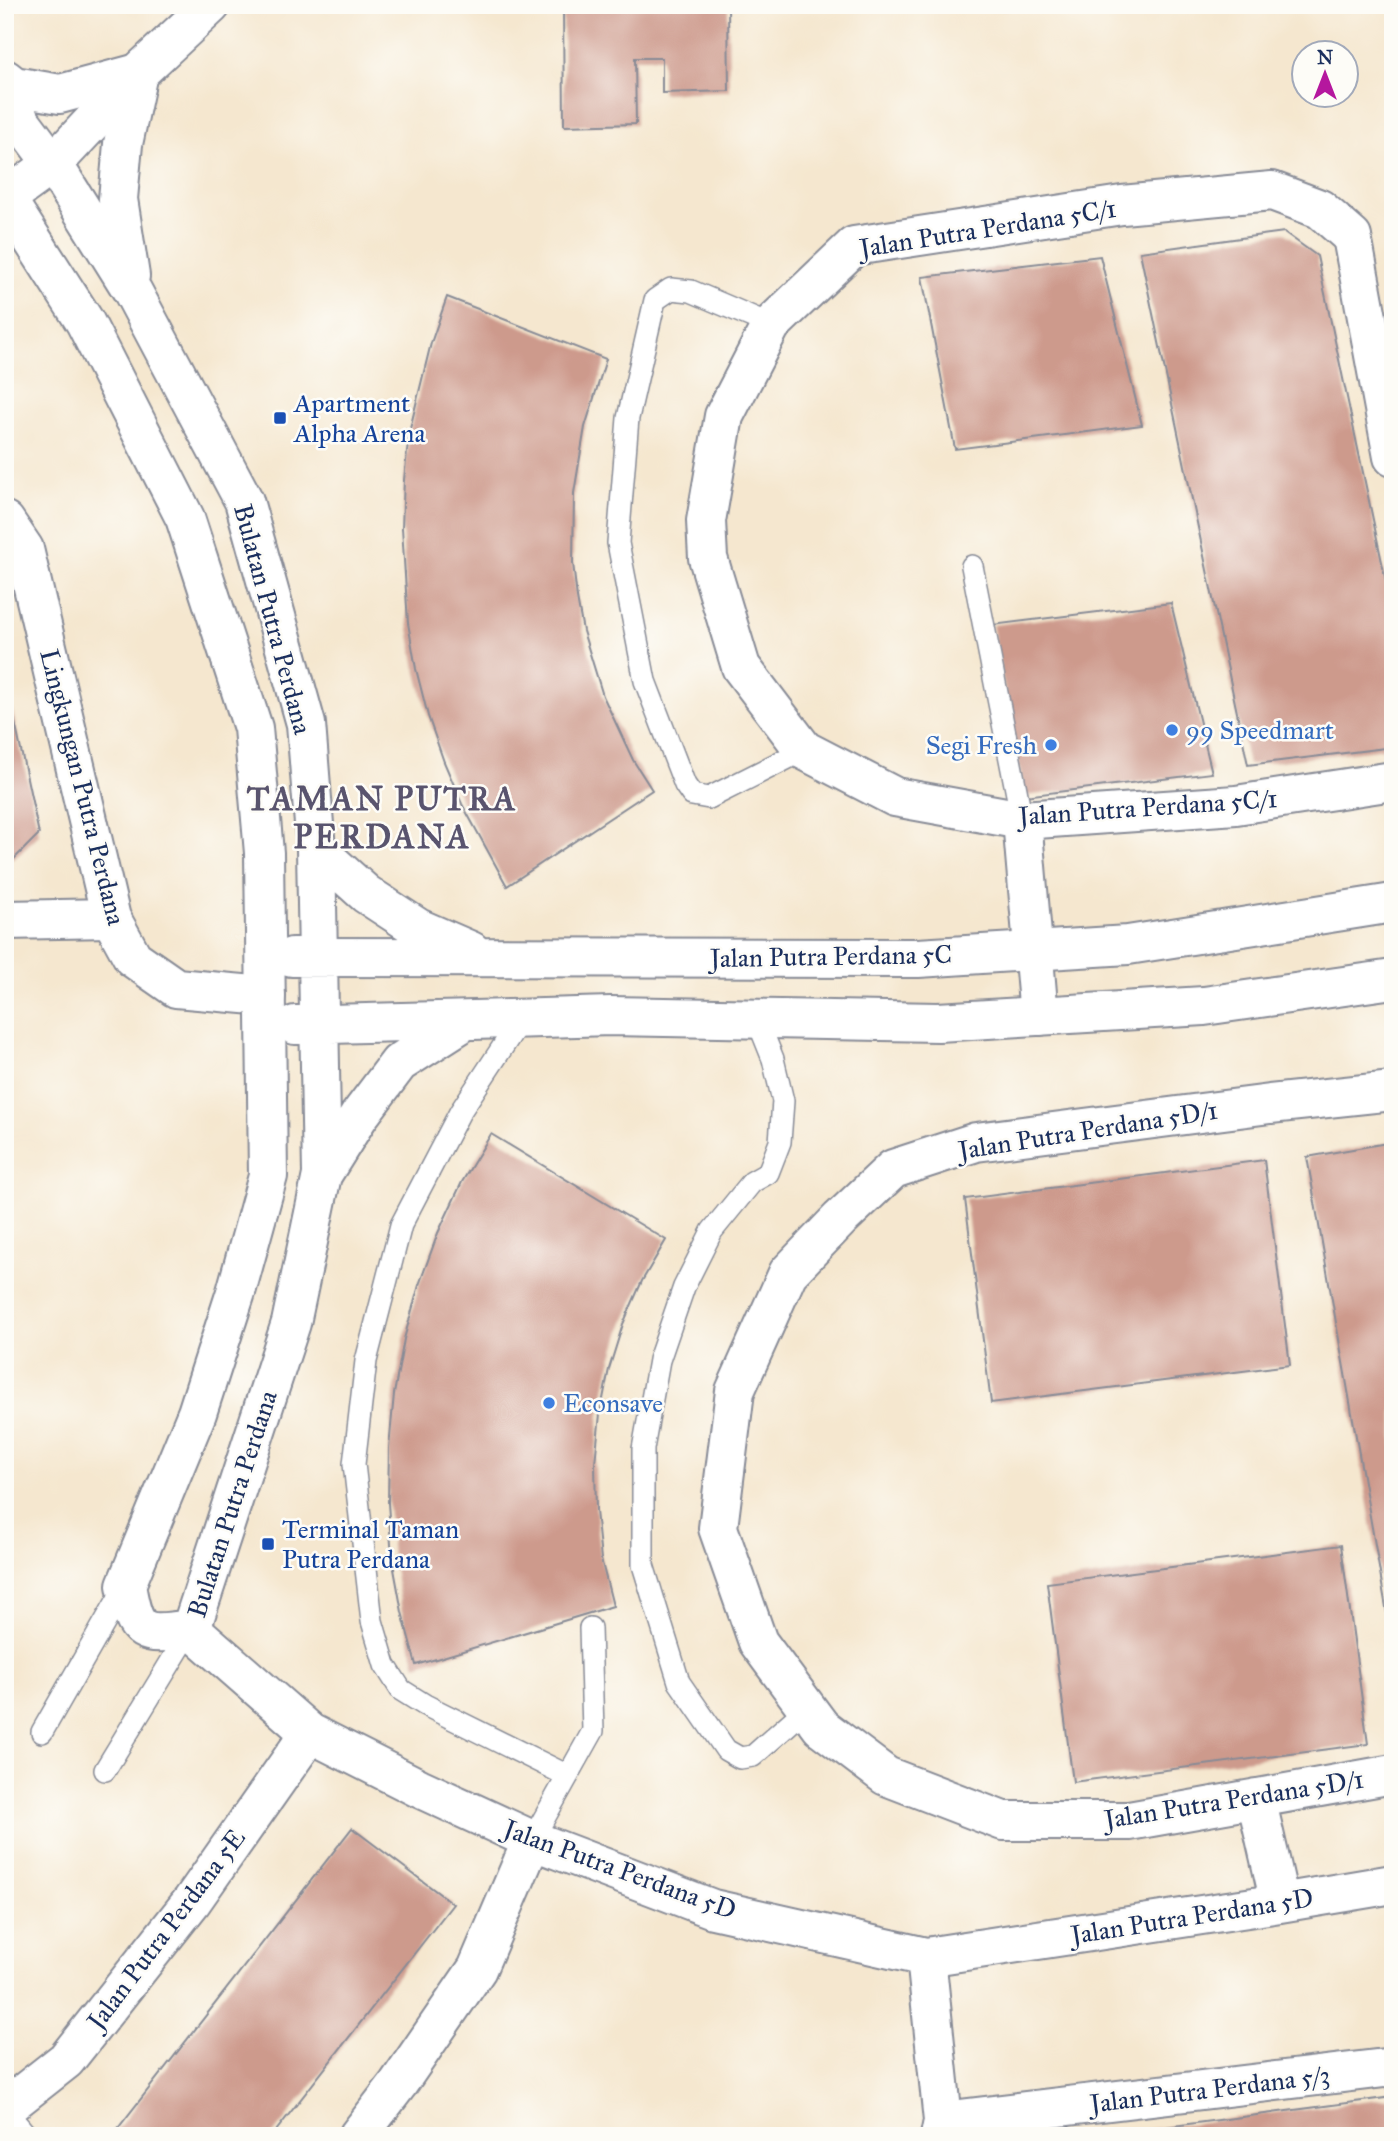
<svg xmlns="http://www.w3.org/2000/svg" width="1398" height="2141" font-family="'IM FELL Great Primer',serif">
	<style>
		.building { fill: #cd9a8c }
		.lines { fill: none; stroke-linecap: round; stroke-linejoin: round }
		.service-casing { stroke: #888b96; stroke-width: 24 }
		.minor-casing { stroke: #888b96; stroke-width: 42 }
		.tertiary-casing { stroke: #888b96; stroke-width: 42 }
		.service { stroke: #fff; stroke-width: 21 }
		.minor { stroke: #fff; stroke-width: 38 }
		.tertiary { stroke: #fff; stroke-width: 38 }
		.transit-dot { fill: #1a4fb4; stroke: #fdfcf7; stroke-width: 2.5 }
		.shop-dot { fill: #3f7fe0; stroke: #fdfcf7; stroke-width: 2.5 }
		.labels { text-anchor: middle; stroke-width: 5; stroke-linejoin: round; paint-order: stroke }
		.street-label { font-size: 26px; fill: #1b2f5e; stroke: #fdfcf7 }
		.transit-label { font-size: 26px; fill: #164399; stroke: #fdfcf7; text-anchor: start }
		.shop-label { font-size: 26px; fill: #366cbe; stroke: #fdfcf7; text-anchor: start }
		.district-label { font-size: 33px; font-weight: bold; letter-spacing: 2px; fill: #59546e; stroke: #fdfcf7 }
	</style>
	<rect width="100%" height="100%" fill="#fdfcf7"/>
	<filter id="ink" filterUnits="userSpaceOnUse"><feTurbulence type="fractalNoise" baseFrequency=".0143" numOctaves="2"/><feDisplacementMap in="SourceGraphic" scale="14" xChannelSelector="R" yChannelSelector="G"/><feConvolveMatrix kernelMatrix="1 2 1 2 8 2 1 2 1" color-interpolation-filters="sRGB"/></filter>
	<filter id="wash" filterUnits="userSpaceOnUse"><feTurbulence type="fractalNoise" baseFrequency=".00686" numOctaves="4" result="noise"/><feDisplacementMap in="SourceGraphic" scale="28" xChannelSelector="R" yChannelSelector="G"/><feGaussianBlur stdDeviation="1.57" result="paint"/><feColorMatrix in="noise" values="0 0 0 0 0 0 0 0 0 0 0 0 0 0 0 0 0 1.4 0 .05"/><feComposite in="paint" operator="in"/></filter>
	<g filter="url(#wash)">
		<rect width="100%" height="100%" fill="#f5e7cf"/>
		<g id="blocks">
			<path class="building" d="M563,5H728L729,91L662,93V58H635L636,124L564,126Z
				M864,5H1035V9L864,10Z
				M1243,5H1370V8L1243,9Z
				M1284,232L1317,256L1379,548L1393,615V747L1248,765L1140,252Z
				M1100,256L1142,425L955,449L922,277Z
				M447,297L606,359L585,427L574,493L573,563L577,598L583,631L603,696L633,760L652,790L507,886L462,804L444,762L428,716L416,669L408,623L402,528L404,480L409,433L431,343Z
				M1171,603L1212,773L1025,796L992,625Z
				M5,676L39,834L14,859H5Z
				M491,1134L666,1240L642,1281L623,1324L609,1369L600,1414L595,1463L596,1511L601,1559L613,1606L416,1665L402,1612L392,1558L388,1503L389,1448L394,1394L404,1339L419,1285L438,1233L462,1182Z
				M1393,1142V1636H1391L1307,1157Z
				M1264,1160L1290,1365L991,1403L965,1199Z
				M1341,1545L1368,1744L1073,1782L1047,1583Z
				M352,1828L453,1904L272,2136H112Z
				M1393,2097V2136H1079V2134L1135,2131Z"/>
		</g>
	</g>
	<g filter="url(#ink)">
		<use href="#blocks" fill-opacity="0" stroke="#888b96" stroke-width="2"/>
		<g class="lines">
			<g class="service-casing">
				<path id="service" d="M771,325L691,291L671,289L655,300L628,418L618,543L645,681L685,785L692,795L709,798L804,750
					M972,566L1022,820
					M521,1019L460,1112L401,1225L366,1361L354,1464L372,1621L385,1665L401,1690L425,1705L568,1776
					M757,1019L773,1059L783,1101L780,1142L768,1173L752,1182L712,1231L684,1287L659,1360L643,1449V1565L679,1682L726,1750L740,1758L753,1756L807,1708
					M42,1732L125,1587
					M105,1770L191,1629
					M532,1840L593,1731L590,1628
					M5,2110L27,2136"/>
			</g>
			<g class="minor-casing">
				<path id="minor" d="M6,198L53,164L138,73L211,5
					M1393,457L1352,237L1320,209L1272,191L1122,205L854,246L771,325L724,416L706,521L708,558L741,667L804,750L895,797L1022,820L1236,805L1393,781
					M5,521L24,549L111,918L133,958L176,988L266,996
					M1022,820L1039,1016
					M5,920L111,918
					M1393,1091L1270,1104L976,1142L893,1169L840,1219L788,1273L735,1391L718,1528L758,1642L821,1727L886,1776L1003,1821H1129L1393,1774
					M191,1629L310,1733L419,1788L532,1840L713,1909L926,1957L1280,1903L1393,1884
					M1256,1798L1280,1903
					M926,1957L943,2121L940,2136
					M5,2108L66,2060L192,1901L310,1733
					M943,2121L1393,2067
					M358,2136L398,2084L477,1969L532,1840"/>
			</g>
			<g class="tertiary-casing">
				<path id="tertiary" d="M5,79L14,86L60,94L138,73L123,144L118,199L130,276
					M5,100L53,164L133,292L244,501L306,724L316,849L322,1175L291,1323L191,1629C142,1636 135,1636 126,1585L197,1413L236,1292L268,1176L264,853L253,728L185,518L85,322L5,197
					M316,849L366,894L418,928L471,951
					M292,957L918,958L1128,945L1393,903
					M295,1025L611,1016L938,1022L1204,1006L1393,979
					M322,1175L359,1116L399,1063L463,1022"/>
			</g>
			<use href="#service" class="service"/>
			<use href="#minor" class="minor"/>
			<use href="#tertiary" class="tertiary"/>
		</g>
	</g>
	<g class="transit-dot">
		<rect x="273" y="411" width="14" height="14" rx="3.5"/>
		<rect x="261" y="1537" width="14" height="14" rx="3.5"/>
	</g>
	<g class="shop-dot">
		<circle cx="1172" cy="730" r="7"/>
		<circle cx="1051" cy="745" r="7"/>
		<circle cx="549" cy="1403" r="7"/>
	</g>
	<g class="labels">
		<g class="street-label">
			<text transform="translate(988 228) rotate(-9)" y="9">Jalan Putra Perdana 5C/1</text>
			<text transform="translate(273 619) rotate(75)" y="9">Bulatan Putra Perdana</text>
			<text transform="translate(83 787) rotate(76)" y="9">Lingkungan Putra Perdana</text>
			<text transform="translate(1148 807) rotate(-4)" y="9">Jalan Putra Perdana 5C/1</text>
			<text transform="translate(831 956) rotate(-1)" y="9">Jalan Putra Perdana 5C</text>
			<text transform="translate(1088 1130) rotate(-9)" y="9">Jalan Putra Perdana 5D/1</text>
			<text transform="translate(232 1504) rotate(-72)" y="9">Bulatan Putra Perdana</text>
			<text transform="translate(1234 1799) rotate(-9)" y="9">Jalan Putra Perdana 5D/1</text>
			<text transform="translate(620 1869) rotate(20)" y="9">Jalan Putra Perdana 5D</text>
			<text transform="translate(1192 1916) rotate(-9)" y="9">Jalan Putra Perdana 5D</text>
			<text transform="translate(166 1929) rotate(-53)" y="9">Jalan Putra Perdana 5E</text>
			<text transform="translate(1210 2089) rotate(-7)" y="9">Jalan Putra Perdana 5/3</text>
		</g>
		<g class="transit-label">
			<text x="294" y="412">Apartment<tspan x="294" dy="30">Alpha Arena</tspan></text>
			<text x="282" y="1538">Terminal Taman<tspan x="282" dy="30">Putra Perdana</tspan></text>
		</g>
		<g class="shop-label">
			<text x="1186" y="739">99 Speedmart</text>
			<text x="1037" y="754" text-anchor="end">Segi Fresh</text>
			<text x="563" y="1412">Econsave</text>
		</g>
		<g class="district-label">
			<text x="382" y="810">TAMAN PUTRA<tspan x="382" dy="38">PERDANA</tspan></text>
		</g>
	</g>
	<rect width="1398" height="2141" fill="none" stroke="#fdfcf7" stroke-width="28"/>
	<g transform="translate(1325 74)"><circle r="33" fill="#fdfcf7" stroke="#a3aaba" stroke-width="2"/>
	<path d="M0-5L12 26L0 18L-12 26Z" fill="#b5179e"/>
	<text y="-10" font-size="19" font-weight="bold" text-anchor="middle" fill="#1b2f5e">N</text>
	</g>
</svg>
